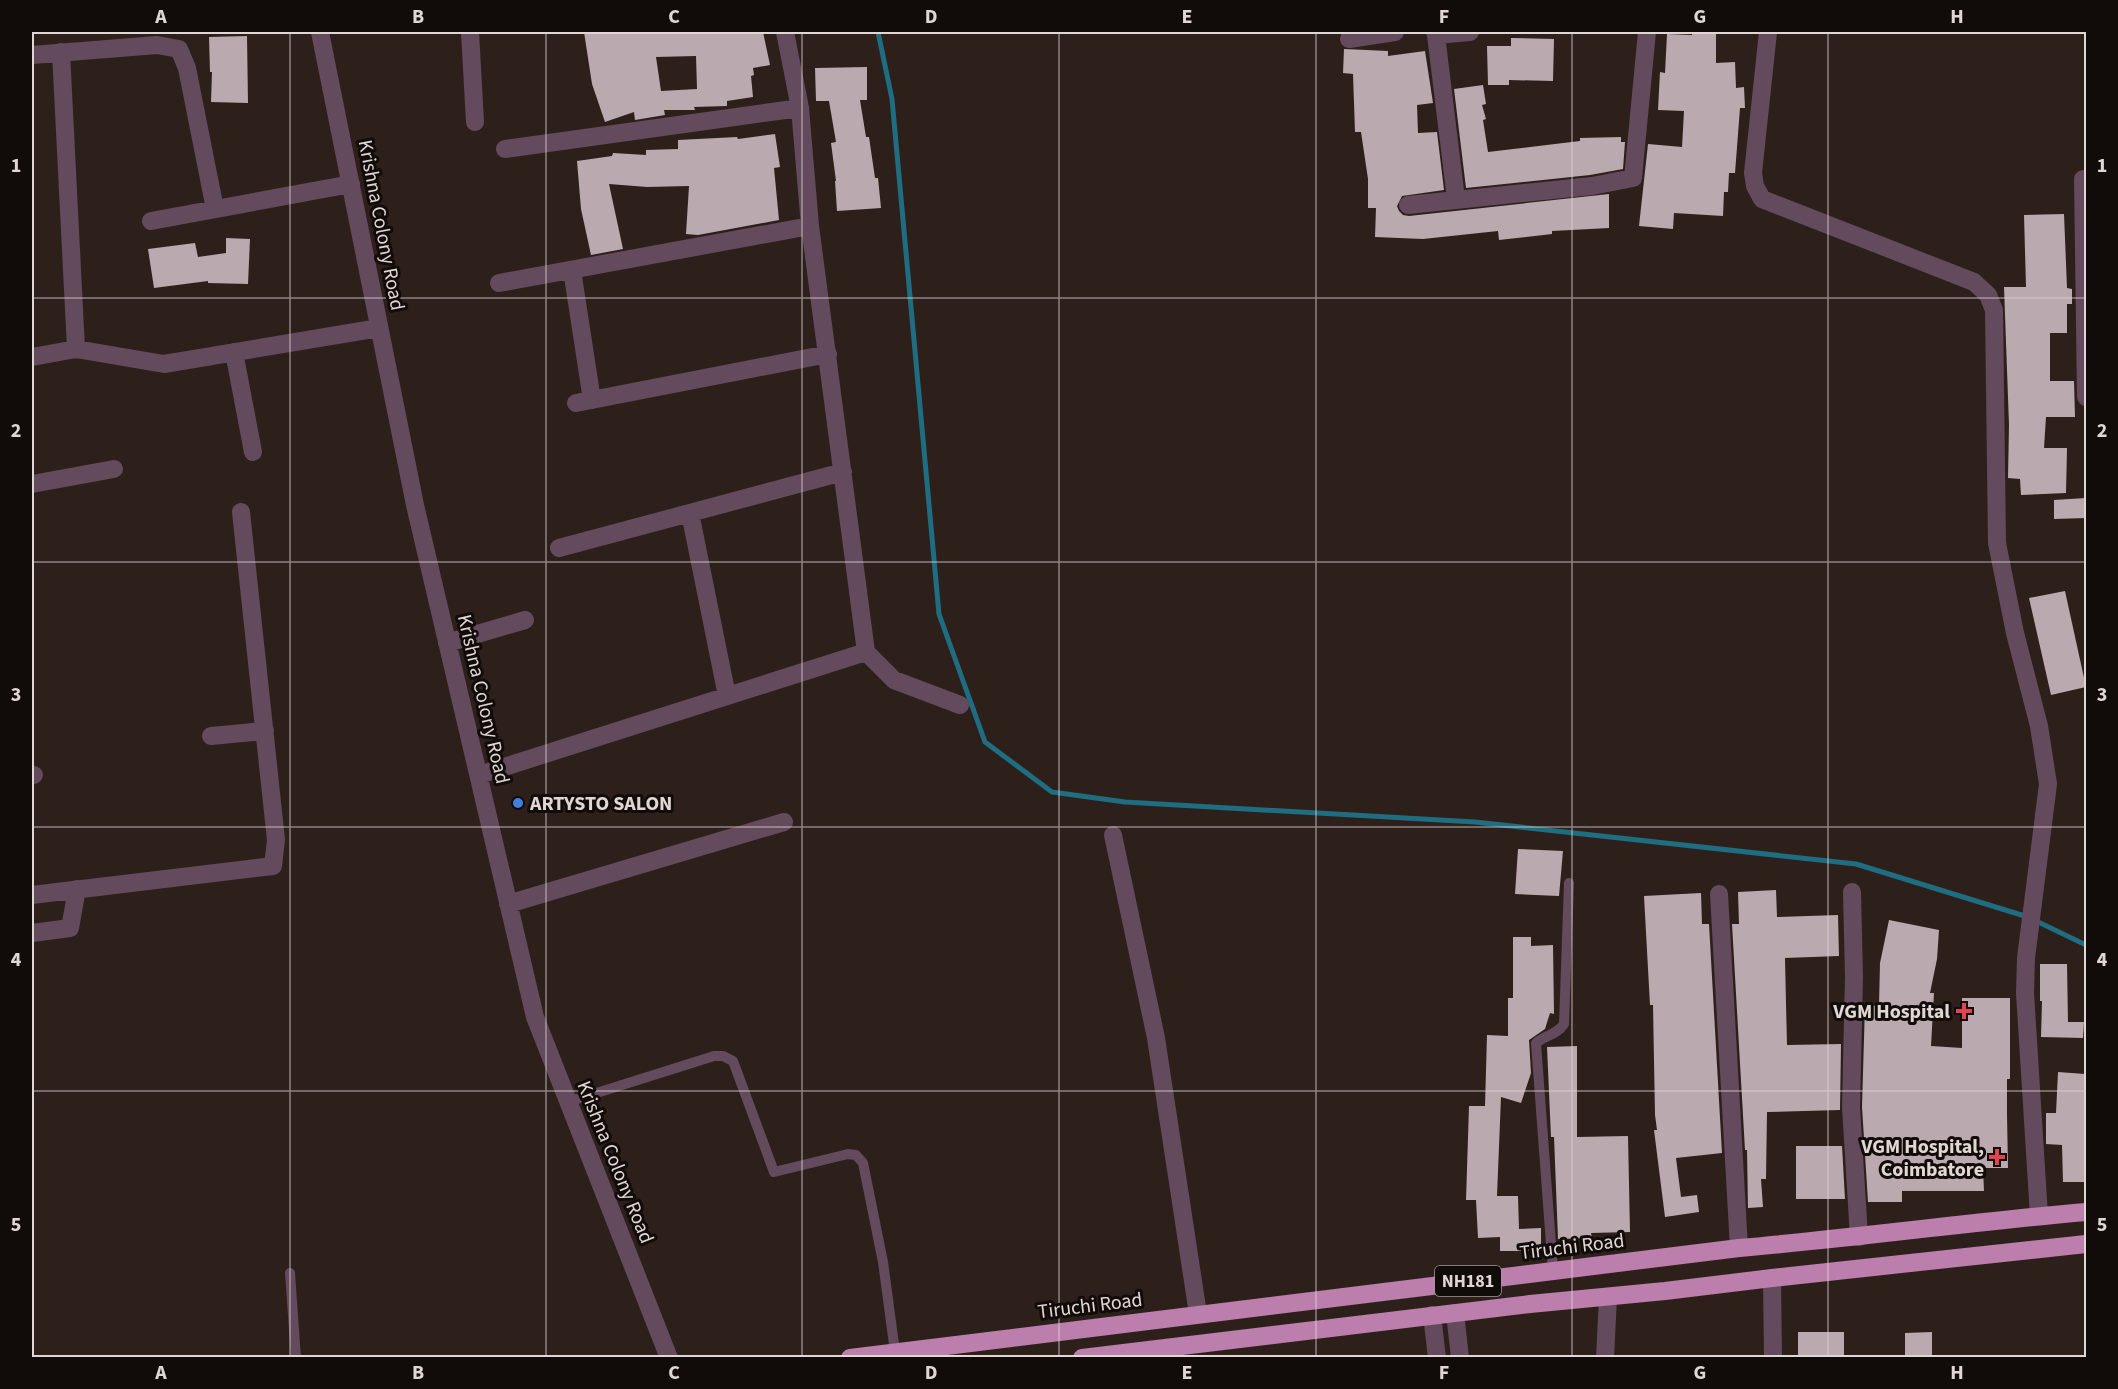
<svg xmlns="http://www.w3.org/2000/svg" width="2118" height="1389" font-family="'Source Sans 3',sans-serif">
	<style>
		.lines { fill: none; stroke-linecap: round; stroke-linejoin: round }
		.stream { stroke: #1f6d80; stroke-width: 5 }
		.building { fill: #baa9ae; fill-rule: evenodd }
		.lane { stroke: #634a5d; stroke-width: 10 }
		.street { stroke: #634a5d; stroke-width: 18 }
		.highway { stroke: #bb7ead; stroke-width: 18 }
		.grid { fill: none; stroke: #e0d7d4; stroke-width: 1.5; stroke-opacity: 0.55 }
		.shop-dot { fill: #3f7fe0; stroke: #110b09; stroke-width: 2 }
		.health-dot { fill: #e0444e; stroke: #110b09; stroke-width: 2 }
		.labels { text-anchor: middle; stroke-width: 6; stroke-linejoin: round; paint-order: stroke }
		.shield { fill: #110b09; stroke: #a29a97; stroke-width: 1.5 }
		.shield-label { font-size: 18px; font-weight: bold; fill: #e0d7d4 }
		.street-label { font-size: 20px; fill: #e0d7d4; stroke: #110b09 }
		.poi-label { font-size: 20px; font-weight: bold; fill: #e0d7d4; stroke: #110b09; text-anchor: end }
		.neatline { fill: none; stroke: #e0d7d4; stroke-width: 2 }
		.grid-label { font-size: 20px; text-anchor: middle; font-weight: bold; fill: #e0d7d4 }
	</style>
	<rect width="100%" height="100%" fill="#2d201b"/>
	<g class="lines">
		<path class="stream" d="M878,32L892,99L939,614L985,742L1052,792L1125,802L1475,822L1856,864L2028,917L2086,945"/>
	</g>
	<path class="building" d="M584,32H763L770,65L753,68L754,75L751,76L753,97L727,101V106L694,107L695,110H664L665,115L635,120L634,112L605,122L592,84ZM696,56L697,89L661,91L656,57Z
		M1692,32H1716V63L1735,62L1736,88L1744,87L1745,108H1740L1735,173H1729L1728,192H1724L1723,216L1674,213L1673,229L1639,226L1648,144L1682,147L1684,111L1658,110L1660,72L1665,73L1667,34L1692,35Z
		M247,36L248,103L211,102L212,72H210L209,37Z
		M1511,38L1554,39L1553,81L1509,80V85H1488L1487,46H1511Z
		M1344,49L1388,51V56L1425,51L1433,103L1417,105L1418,133L1437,132L1444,190L1402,196L1397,206L1399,211L1403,215L1409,216L1609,194V228L1552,231V234L1499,240L1498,231L1423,239L1375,237L1376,208H1368V179L1361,132H1355L1353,74L1343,73Z
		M867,67V100H860L866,137H869L875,178H878L881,208L837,211L835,181H836L831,143L836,142L829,101H816L815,68Z
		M1483,85L1486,104L1482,105L1486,119L1483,120L1488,152L1580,141V138L1621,137V142H1625L1623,169L1590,175L1466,188L1454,89Z
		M775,134L780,167L774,168L779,220L698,235L686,234L689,186L647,187L609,184L623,249L591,255L581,209L577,161L612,156L613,153L646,155V150L678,149V140L737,137L738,139Z
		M2064,214L2067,288L2072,289V304H2067V333H2050V381H2074L2075,417H2046L2044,448H2067L2066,493L2021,495L2020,479L2008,478L2009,425L2004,287H2026L2024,215Z
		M226,238L250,239L248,284L208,283V281L154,288L148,249L195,243L198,257L226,253Z
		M2086,498V518L2054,519V500Z
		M2065,591L2086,687L2051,695L2029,598Z
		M1518,849L1563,851L1559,896L1515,894Z
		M1776,890L1777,917L1838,915L1839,956L1785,958L1786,1004L1787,1045L1841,1044L1840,1110L1767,1112L1766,1179H1761L1763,1207L1748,1208L1747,1150H1745L1732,924H1739L1738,892Z
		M1701,893L1702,924H1709L1722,1153L1676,1158L1681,1197L1697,1195L1699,1212L1665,1217L1654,1130H1657L1655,1115L1653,1005H1650L1644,896Z
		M1889,920L1939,930L1937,959L1930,993H1934L1931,1046L1962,1048V998H2010V1079H2007V1115L2008,1168H1983L1984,1191H1902V1202H1868L1862,1107L1865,1005L1879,1006L1880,963Z
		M1513,937H1531V946L1553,945L1554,1014L1550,1013L1545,1029L1529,1040L1531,1073L1521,1103L1501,1097L1497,1196H1518L1519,1229L1541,1228V1251H1500V1237L1478,1238L1476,1200H1466L1469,1106H1485L1487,1035L1508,1036V998H1513Z
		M2040,964H2067L2068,1022H2084L2083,1038L2041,1037L2042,1001H2040Z
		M1577,1046V1137L1628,1136L1630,1232L1591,1233L1592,1238L1558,1239L1554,1137H1551L1547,1047Z
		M2058,1072L2085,1074L2086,1182H2063L2062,1145L2046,1144V1113H2056Z
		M1796,1146H1842L1845,1199H1796Z
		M1798,1332H1844V1358H1798Z
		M1932,1332V1358H1905V1333Z"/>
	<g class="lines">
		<path class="lane" d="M568,1102L714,1056H723L733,1061L774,1172L848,1154L856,1155L863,1163L883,1262L895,1352
			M1553,1271L1536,1043C1545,1035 1557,1035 1564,1024L1569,883
			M290,1273L296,1358"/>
		<path class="street" d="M320,32L415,505L535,1017L669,1358
			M470,32L475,122
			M1435,32L1436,35L1470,32
			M1768,32L1753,173L1755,186L1762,199L1974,282L1988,295L1994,310L1997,543L2015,633L2039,726L2048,784L2026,958L2025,993L2039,1216
			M1436,35L1456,199
			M1349,39L1395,32
			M61,52L76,349
			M32,55L157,45L179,49L187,68L215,209
			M505,149L800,108
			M2083,179L2086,397
			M1408,205L1592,186L1633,178L1647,32
			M151,221L351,184
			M572,270L592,400
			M499,283L810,226
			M234,352L253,452
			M32,357L76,349L164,364L379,328
			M576,403L828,354
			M32,484L114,469
			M690,513L727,696
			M559,548L843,472
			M447,643L525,620
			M866,652L894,680L960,705
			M211,736L265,731
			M32,775H34
			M479,775L866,652L810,226L800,108L785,32
			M1113,835L1156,1038L1198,1314
			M1852,892L1854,977L1851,1107L1859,1237
			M1719,894L1739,1248
			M32,895L273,866L276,840L241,512
			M508,904L784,822
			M32,933L70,928L77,889
			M1772,1278L1773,1358
			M1455,1313L1460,1358
			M1432,1315L1437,1358
			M1605,1358L1608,1297"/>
		<path class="highway" d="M850,1358L1739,1248C1855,1238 1970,1222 2086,1212
			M1082,1358L1530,1304L1665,1291L1772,1278L2086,1244"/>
	</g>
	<path class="grid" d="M290,32V1358M546,32V1358M802,32V1358M1059,32V1358M1316,32V1358M1572,32V1358M1828,32V1358M32,298H2086M32,562H2086M32,827H2086M32,1091H2086"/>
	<circle class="shop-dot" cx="518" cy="803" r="6"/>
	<g class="health-dot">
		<path d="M1961 1002h6v6h6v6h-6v6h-6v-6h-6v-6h6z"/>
		<path d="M1994 1148h6v6h6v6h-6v6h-6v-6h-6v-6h6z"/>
	</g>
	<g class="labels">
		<rect class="shield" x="1435" y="1266" width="66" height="30" rx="4.5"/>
		<g class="shield-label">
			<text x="1468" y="1287">NH181</text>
		</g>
		<g class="street-label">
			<text transform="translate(382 225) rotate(79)" y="7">Krishna Colony Road</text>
			<text transform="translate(484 699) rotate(77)" y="7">Krishna Colony Road</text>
			<text transform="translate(616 1162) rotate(68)" y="7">Krishna Colony Road</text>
			<text transform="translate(1572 1246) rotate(-7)" y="7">Tiruchi Road</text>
			<text transform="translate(1090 1305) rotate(-7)" y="7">Tiruchi Road</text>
		</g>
		<g class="poi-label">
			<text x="530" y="810" text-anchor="start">ARTYSTO SALON</text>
			<text x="1950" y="1018">VGM Hospital</text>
			<text x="1984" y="1153">VGM Hospital,<tspan x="1984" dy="23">Coimbatore</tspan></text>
		</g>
	</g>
	<rect width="2118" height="1389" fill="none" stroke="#110b09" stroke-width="66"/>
	<rect x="33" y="33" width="2052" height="1323" class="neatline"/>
	<g class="grid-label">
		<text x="161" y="23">A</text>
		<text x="418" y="23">B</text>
		<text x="674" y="23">C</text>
		<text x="931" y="23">D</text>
		<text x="1187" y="23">E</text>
		<text x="1444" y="23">F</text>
		<text x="1700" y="23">G</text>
		<text x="1957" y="23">H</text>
		<text x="16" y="172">1</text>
		<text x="2102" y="172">1</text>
		<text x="16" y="437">2</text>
		<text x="2102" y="437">2</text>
		<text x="16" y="701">3</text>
		<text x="2102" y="701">3</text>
		<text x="16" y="966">4</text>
		<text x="2102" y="966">4</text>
		<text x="16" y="1231">5</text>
		<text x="2102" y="1231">5</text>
		<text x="161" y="1379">A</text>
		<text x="418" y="1379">B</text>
		<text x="674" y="1379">C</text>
		<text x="931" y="1379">D</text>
		<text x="1187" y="1379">E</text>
		<text x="1444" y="1379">F</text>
		<text x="1700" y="1379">G</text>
		<text x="1957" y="1379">H</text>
	</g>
</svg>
